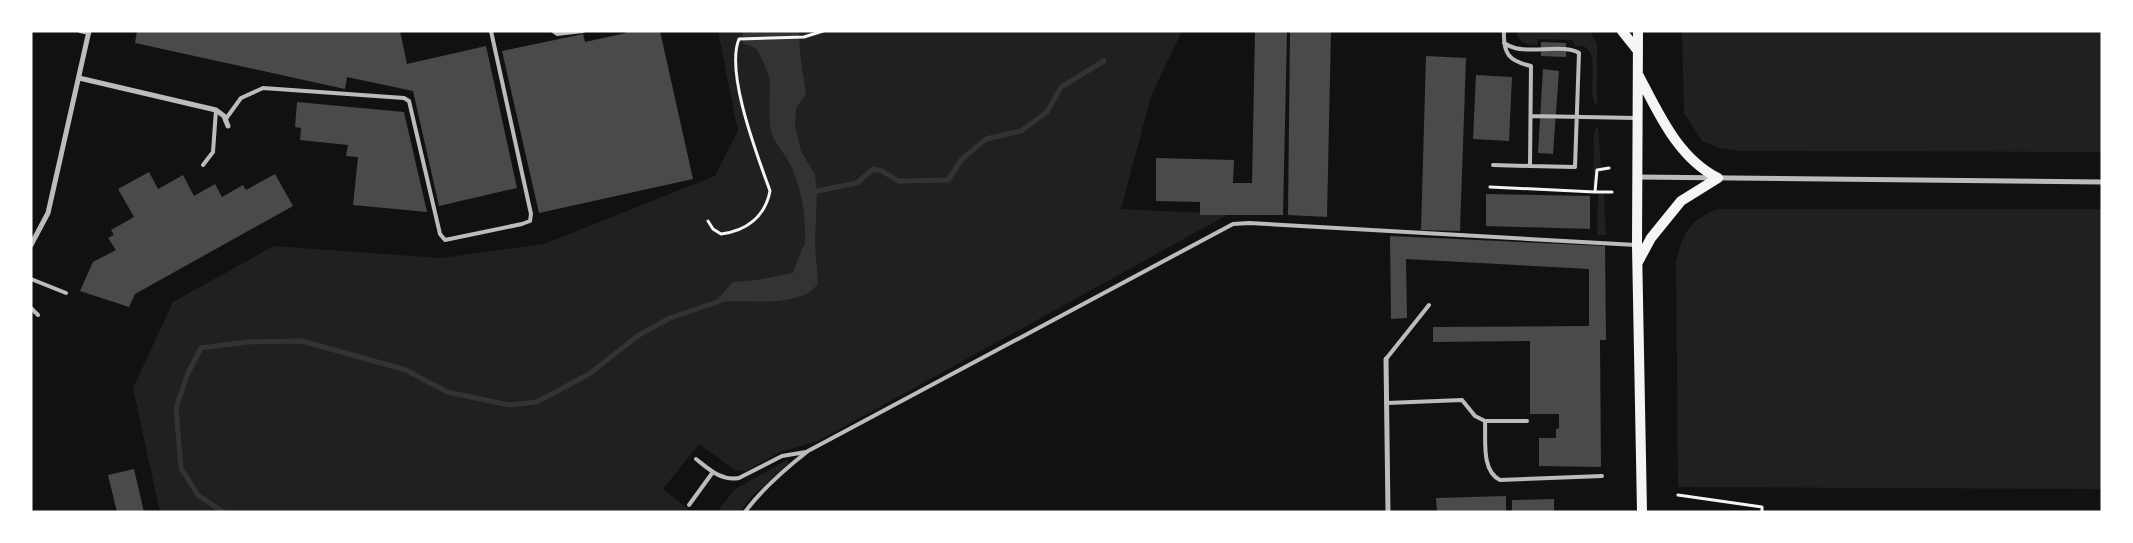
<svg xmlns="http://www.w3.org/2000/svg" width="2133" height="543" font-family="Overpass,sans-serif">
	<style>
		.green { fill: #202020 }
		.water { fill: #333 }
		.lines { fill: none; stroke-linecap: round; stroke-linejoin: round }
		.stream { stroke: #333; stroke-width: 5 }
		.building { fill: #4a4a4a }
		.path { stroke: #f5f5f5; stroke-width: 3 }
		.service { stroke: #bcbcbc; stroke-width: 4 }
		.minor { stroke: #bcbcbc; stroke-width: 5 }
		.secondary { stroke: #f5f5f5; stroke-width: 10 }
	</style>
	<rect width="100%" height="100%" fill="#111"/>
	<path class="green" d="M718,31H1182L1151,96L1121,209L1229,214L818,441L780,452L745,471L735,470L699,444L663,489L692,512H160L133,388L173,302L274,246L440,258L544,244L715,176L738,131Z
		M1516,31H1590L1597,44V106C1583,91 1607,41 1574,46L1573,40L1538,39L1537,45C1526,45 1519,43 1516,31Z
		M1682,31H2102V152L1741,151L1719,148L1702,141L1684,113Z
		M1596,128H1598L1601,167L1596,168L1595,187H1593L1594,133Z
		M1598,193L1604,194L1606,235H1597Z
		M1717,209H2102V489L1678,487L1676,261C1684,232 1688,222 1717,209Z
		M787,460L788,464L751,497L740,512H717L735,489Z"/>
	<path class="water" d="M743,31H799L800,53L806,94L796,108L795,126L801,151L815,175L817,191L815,245L818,284C815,287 811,292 806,294C778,307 743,298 714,303L733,282L757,280L798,272C811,243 805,193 790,164C784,152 775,145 771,131C768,115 770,101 770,85C770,73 762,60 757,49L743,43Z"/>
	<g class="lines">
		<path class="stream" d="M812,194L817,191L857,183L873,169L882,171L898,181L948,180L962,159L986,139L1021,131L1047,112L1061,87L1104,61
			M794,277L805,248
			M223,512L198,495L181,468L176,408L188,373L201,348L247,342L302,341L406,370L447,392L509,405L537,402L589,374L639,335L670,318L720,301"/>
	</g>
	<path class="building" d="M137,31H400L407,64L486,46L517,188L439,206L413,91L347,77L345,89L135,43Z
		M626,31H660L693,179L539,213L502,51L583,34L585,42L626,33Z
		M1255,31H1287L1283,215H1200V202L1156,201V158L1234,160L1233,183H1252Z
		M1290,31H1331L1327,217L1288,215Z
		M1541,42L1566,43V57L1541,56Z
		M1426,56L1466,58L1460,231L1421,230Z
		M1543,69L1559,71L1553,154L1538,153Z
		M1476,75L1512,77L1509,141L1473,139Z
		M297,102L404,112L427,212L353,205L358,157L346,156L348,145L300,140L301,128L295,127Z
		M149,172L158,189L183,175L194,196L215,184L222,197L243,185L246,190L275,174L293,206L135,294L129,307L80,291L93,262L116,250L108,238L114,235L111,230L134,217L118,189Z
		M1486,194L1590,196V229L1486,226Z
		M1390,236L1605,246L1606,340H1600L1601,467L1539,466V438H1556V429L1559,428V414H1530V341L1433,342V327L1589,326V269L1406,259L1407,318L1391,319Z
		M134,469L144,512H117L108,475Z
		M1506,496V512H1437L1436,498Z
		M1554,499V512H1512V500Z"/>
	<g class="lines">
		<path class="path" d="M1609,168L1597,170L1595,192H1612
			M1490,187L1595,192
			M708,221L713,229L721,234C746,231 765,217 770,191C758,157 725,73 739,39L804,37L823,31
			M1678,495L1762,507V512"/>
		<path class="service" d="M80,31L89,33
			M553,31L557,34L583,31
			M1504,43C1507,45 1511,47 1515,48C1531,53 1566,44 1579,53L1575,167L1530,166
			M1531,116L1636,118
			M225,120L241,98L263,88L404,98L409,101L440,234L445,240L522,224L530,221L531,214L491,31
			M203,165L213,152L216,110
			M1493,165L1530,166L1531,66C1509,61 1503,54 1504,31
			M31,279L66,293
			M31,308L38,315
			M1386,359L1429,305
			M1387,403L1462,400L1475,416L1485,421H1527
			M1485,421C1486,440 1481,471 1500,480L1602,476
			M696,459C710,470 721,481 739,478L782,456L806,452
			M689,505L713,472
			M745,512C762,489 785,469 808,451L1233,224L1249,223L1636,245"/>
		<path class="minor" d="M79,78L216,110L224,116L228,126
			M1638,177L2102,182
			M31,245L48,213L89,31
			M1386,359L1388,512"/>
		<path class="secondary" d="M1622,31L1638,51
			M1638,31L1637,246L1642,512
			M1639,76C1659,114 1678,158 1718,178
			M1638,262L1651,238L1681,201L1718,178"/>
	</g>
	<rect width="2133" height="543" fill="none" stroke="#ffffff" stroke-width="65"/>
</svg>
